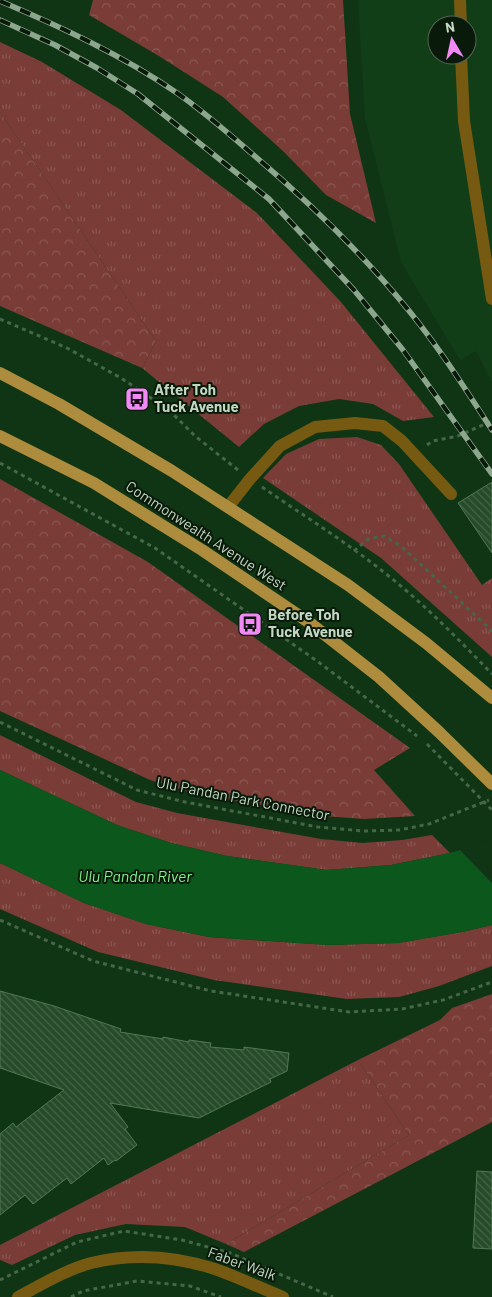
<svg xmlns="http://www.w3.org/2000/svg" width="492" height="1297" font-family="Barlow,sans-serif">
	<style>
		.built { fill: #113e17; fill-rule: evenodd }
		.grass { fill: url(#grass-tufts) }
		.forest { fill: url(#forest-crowns) }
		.water { fill: #0c581c }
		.pier { fill: #0f3514 }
		.building { fill: url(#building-back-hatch); stroke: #517853 }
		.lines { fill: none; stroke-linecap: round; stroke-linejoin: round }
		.path { stroke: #466649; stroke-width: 3; stroke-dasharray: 4 4; stroke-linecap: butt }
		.minor { stroke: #765a11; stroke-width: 12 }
		.major { stroke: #ad8c3d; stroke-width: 12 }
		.rail-casing { stroke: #8da78f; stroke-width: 5.5 }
		.rail { stroke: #09190a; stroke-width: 4; stroke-dasharray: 11; stroke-linecap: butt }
		.path-bridge { stroke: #466649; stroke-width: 3; stroke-dasharray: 4 4; stroke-linecap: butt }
		.labels { text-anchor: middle; stroke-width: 4; stroke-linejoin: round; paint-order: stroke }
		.poi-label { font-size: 15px; font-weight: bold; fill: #c3d8c3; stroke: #09190a; text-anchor: start }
		.street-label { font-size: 15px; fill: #c3d8c3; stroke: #09190a }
		.water-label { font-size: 16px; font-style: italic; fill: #80f28b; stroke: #09190a }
	</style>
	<defs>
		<pattern id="grass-tufts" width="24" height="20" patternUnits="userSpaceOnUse" patternTransform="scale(1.25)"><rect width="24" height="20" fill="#7a3c37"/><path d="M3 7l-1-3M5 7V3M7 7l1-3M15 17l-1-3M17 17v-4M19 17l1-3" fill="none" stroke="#8b5752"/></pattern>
		<pattern id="forest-crowns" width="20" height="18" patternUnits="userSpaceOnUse" patternTransform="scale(1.25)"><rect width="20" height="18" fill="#7a3c37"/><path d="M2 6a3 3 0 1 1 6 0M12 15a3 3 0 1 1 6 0" fill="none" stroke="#8b5752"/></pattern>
		<pattern id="building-back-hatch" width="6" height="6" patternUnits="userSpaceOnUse" patternTransform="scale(1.25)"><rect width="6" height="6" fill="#264b29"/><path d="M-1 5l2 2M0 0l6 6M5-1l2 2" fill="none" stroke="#446446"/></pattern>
	</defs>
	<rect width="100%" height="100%" fill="#0f3514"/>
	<path class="built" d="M358,0H492V382L476,351L460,360L401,262L365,119ZM437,25H467V55H437Z"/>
	<path class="grass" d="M0,42L42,62L121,110L257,213L341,302L434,417L403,421L373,404L339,399L299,406L264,424L239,447L142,368L156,341L0,112Z
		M357,437L381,445L399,464L482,585L492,578V657L381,558L263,478L286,454L319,439Z
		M0,735L136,802L177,813L321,839L363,843L402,840L432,835L450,853L391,865L327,870L227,856L171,843L117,825L0,770Z
		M0,863L84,903L146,924L209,937L328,945L398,943L462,932L492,925V966L439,986L399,997L347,999L214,980L98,952L0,909Z
		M358,1060L409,1135L226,1244L185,1227L126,1224L75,1235L12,1265L0,1260V1245Z"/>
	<path class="forest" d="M93,0H343L350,114L376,223L326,195L283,151L223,97L159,56L89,15Z
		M0,112L156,341L142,368L0,306Z
		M0,479L148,562L410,748L374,770L415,816L364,819L323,816L193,793L150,780L0,711Z
		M492,994V1122L244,1252L226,1244L409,1135L358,1060L440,1020L452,1008Z"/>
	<path class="water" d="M0,770L117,825L171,843L227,856L327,870L391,865L450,853L492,841V925L462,932L398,943L328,945L209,937L146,924L84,903L0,863Z"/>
	<path class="pier" d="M492,839V883L458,848Z"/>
	<path class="building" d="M492,482V553L458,503Z
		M0,991L54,1006L121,1029L120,1032L163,1039V1037L189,1042V1040L211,1043L210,1047L244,1050V1047L289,1053L287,1071L270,1079L271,1082L199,1118L110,1103L128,1127L125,1129L137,1145L116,1161L115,1160L108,1165L104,1158L71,1184L67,1178L33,1204L25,1195L0,1215V1134L13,1123L16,1127L64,1090L0,1068Z
		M477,1171L492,1172V1249L473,1248Z"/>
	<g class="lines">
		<path class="path" d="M0,319L67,348L121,378L169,410L195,436L238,470
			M427,445L433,441L458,436L492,421
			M0,463L155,548L317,661L417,736
			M262,487C307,518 354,547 396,582C430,610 461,642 492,674
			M354,551L368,539L384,536L401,546L492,631
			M0,722L137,790L185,802L318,827L364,831L399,830L429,824L489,800
			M0,920L93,961L211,991L349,1012L402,1009L443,1000L492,982
			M0,1280L77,1242L124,1231L182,1240L230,1253L333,1297
			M71,1297L83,1291L137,1281L190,1286L221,1297"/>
		<path class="minor" d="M460,0L461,25
			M461,55L464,121L492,299
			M228,507L250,479L280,446L315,427L355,423L383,426L402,441L451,494
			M18,1297C41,1285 65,1270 91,1263C132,1253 175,1256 215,1269C238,1277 260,1288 283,1297"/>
		<path class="major" d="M0,373L59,404L172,471L348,585L426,643L492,698
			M0,436L94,483L202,550L310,623L379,677L439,732L492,784"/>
		<g class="rail-casing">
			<path id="rail" d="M0,1C61,27 122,55 177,93C203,111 227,132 250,152C308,201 363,254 410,312C440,349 466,390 492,430
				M0,20L55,45L97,68L138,94L269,199L354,290L403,350L492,474"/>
		</g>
		<use href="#rail" class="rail"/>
		<path class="path-bridge" d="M427,744L492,810"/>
	</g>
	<defs>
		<g id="bus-square" transform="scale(1.25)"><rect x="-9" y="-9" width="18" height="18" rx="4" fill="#f18af4" stroke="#09190a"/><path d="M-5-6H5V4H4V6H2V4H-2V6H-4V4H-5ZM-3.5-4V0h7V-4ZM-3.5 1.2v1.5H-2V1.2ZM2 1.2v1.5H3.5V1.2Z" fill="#111"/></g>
	</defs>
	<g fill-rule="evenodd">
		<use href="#bus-square" x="137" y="399"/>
		<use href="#bus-square" x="250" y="624"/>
	</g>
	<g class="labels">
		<g class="poi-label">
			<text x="154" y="395">After Toh<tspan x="154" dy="17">Tuck Avenue</tspan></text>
			<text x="268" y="620">Before Toh<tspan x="268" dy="17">Tuck Avenue</tspan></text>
		</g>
		<g class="street-label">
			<text transform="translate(206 536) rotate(33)" y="5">Commonwealth Avenue West</text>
			<text transform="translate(243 799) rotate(11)" y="5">Ulu Pandan Park Connector</text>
			<text transform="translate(242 1264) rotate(20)" y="5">Faber Walk</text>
		</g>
		<g class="water-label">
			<text x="135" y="882">Ulu Pandan River</text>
		</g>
	</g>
	<g transform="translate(452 40) rotate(351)"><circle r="24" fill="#09190a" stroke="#536554"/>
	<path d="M0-4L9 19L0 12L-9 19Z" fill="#f18af4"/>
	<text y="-8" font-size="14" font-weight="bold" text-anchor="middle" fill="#c3d8c3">N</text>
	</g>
</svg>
